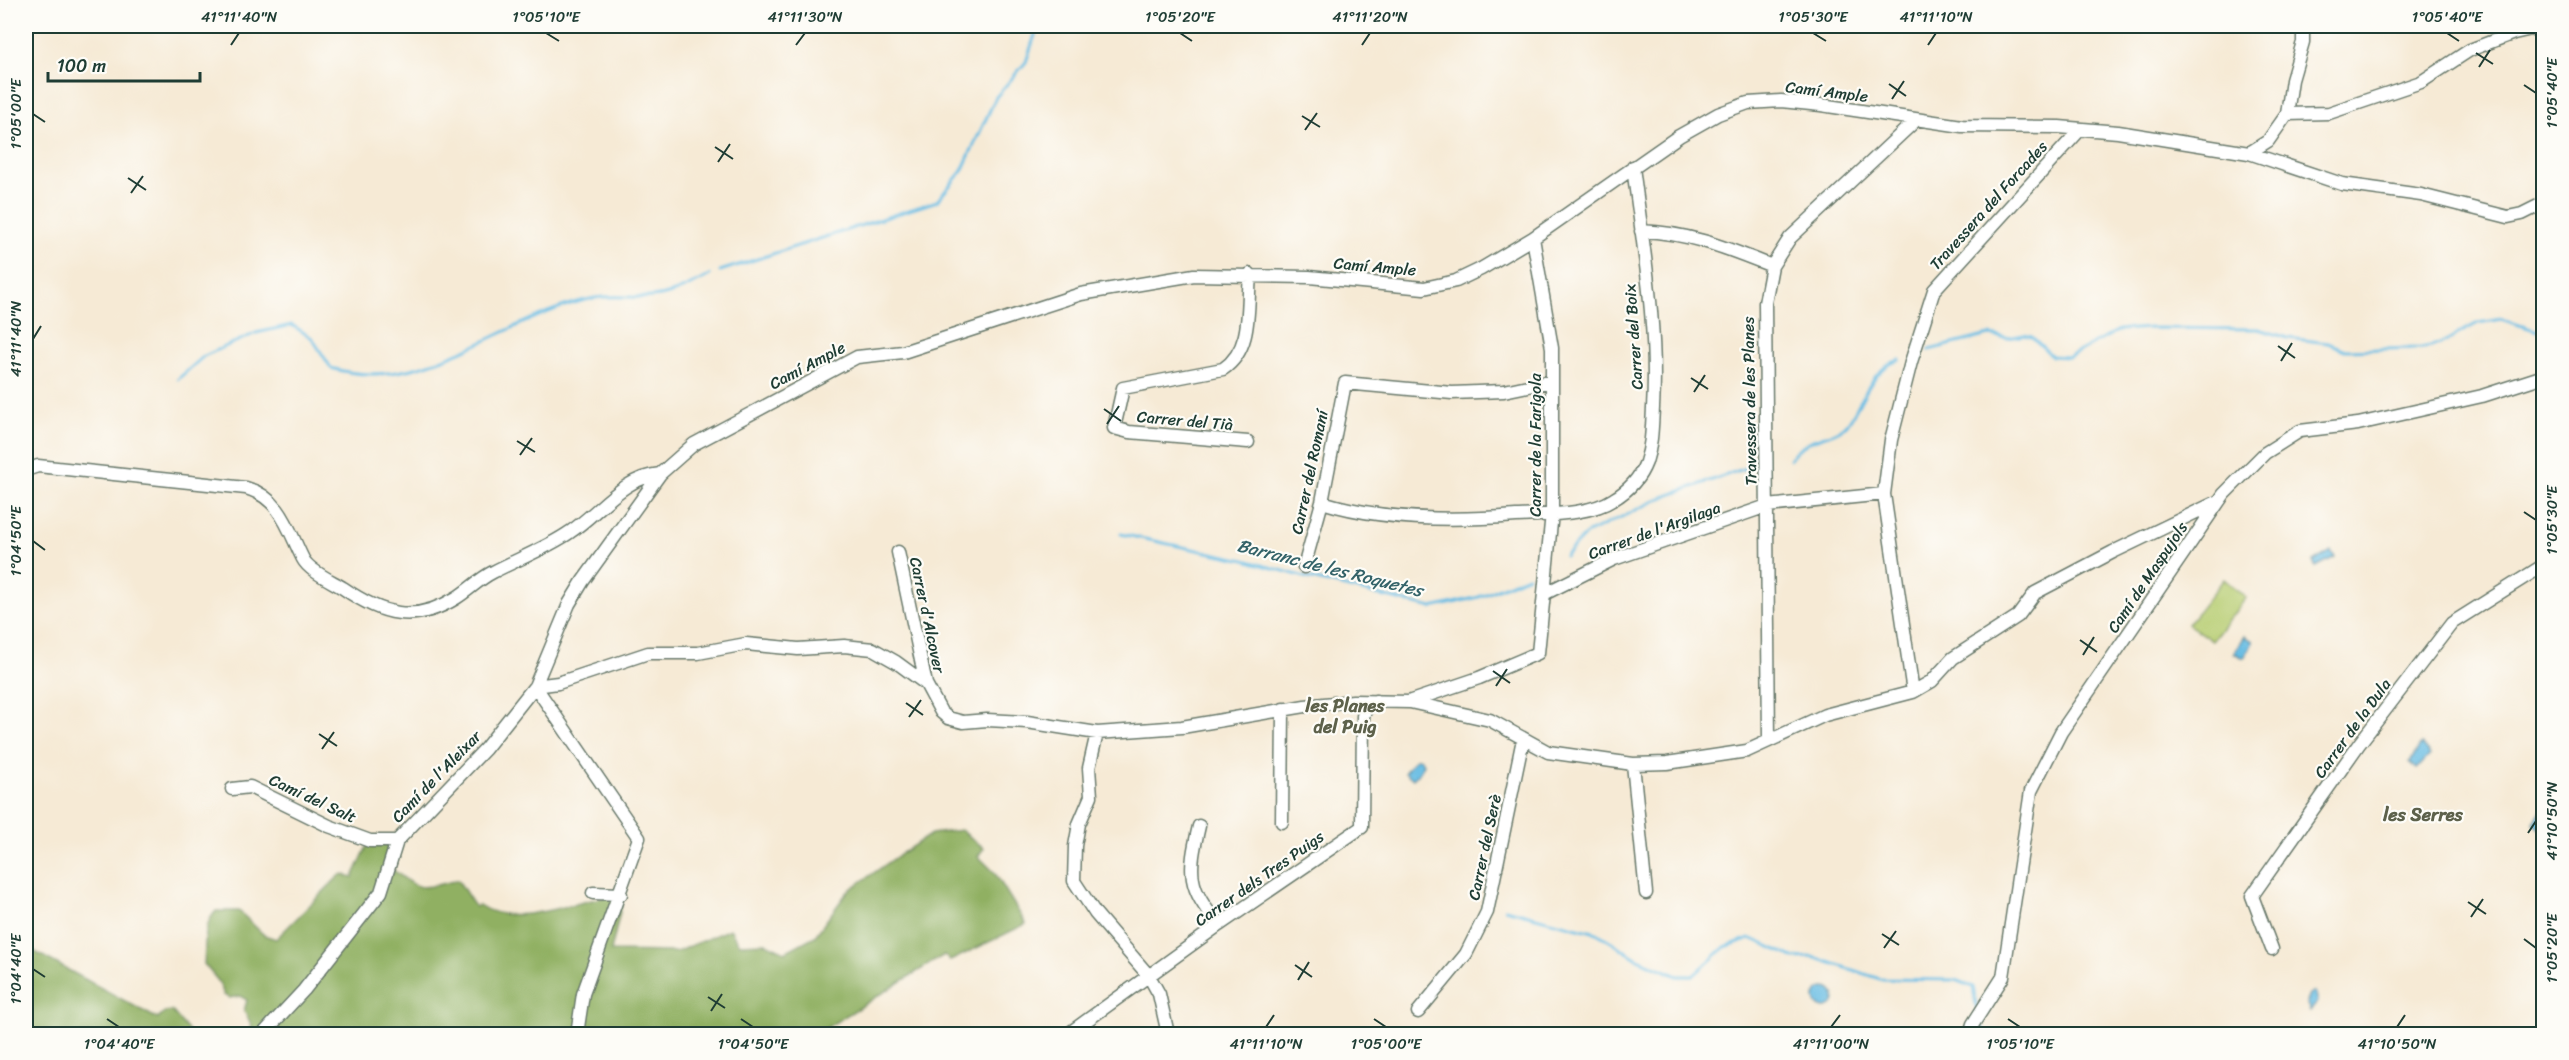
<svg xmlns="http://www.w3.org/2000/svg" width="2569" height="1060" font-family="Sriracha,sans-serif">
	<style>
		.green { fill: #b6cc70; stroke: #6a8452; stroke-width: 1.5 }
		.forest { fill: #90b062; stroke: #58764b; stroke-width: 1.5 }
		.water { fill: #66bce3; stroke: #427c8c; stroke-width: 1.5 }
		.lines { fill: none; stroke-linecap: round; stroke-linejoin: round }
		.stream { stroke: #66bce3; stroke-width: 3 }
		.minor-casing { stroke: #6a7a6c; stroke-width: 15 }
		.minor { stroke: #fff; stroke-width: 12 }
		.ticks { fill: none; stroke: #1f3d34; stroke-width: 2 }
		.labels { text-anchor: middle; stroke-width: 4.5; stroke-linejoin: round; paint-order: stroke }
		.street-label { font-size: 16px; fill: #1f3d34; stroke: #fdfcf7 }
		.water-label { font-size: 18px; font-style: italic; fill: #346369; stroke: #fdfcf7 }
		.neighbourhood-label { font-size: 18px; font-weight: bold; fill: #5d614b; stroke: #fdfcf7 }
		.neatline { fill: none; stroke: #1f3d34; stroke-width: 2 }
		.ticks-label { font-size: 15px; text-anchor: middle; fill: #1f3d34 }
	</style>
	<rect width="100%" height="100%" fill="#fdfcf7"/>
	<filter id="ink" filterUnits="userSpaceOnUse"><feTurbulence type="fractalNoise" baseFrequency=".0167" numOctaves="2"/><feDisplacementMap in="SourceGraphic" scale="12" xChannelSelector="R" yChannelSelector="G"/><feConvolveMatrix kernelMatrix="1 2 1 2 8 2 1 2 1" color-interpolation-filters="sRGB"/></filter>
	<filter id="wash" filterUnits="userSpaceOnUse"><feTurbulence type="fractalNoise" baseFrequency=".008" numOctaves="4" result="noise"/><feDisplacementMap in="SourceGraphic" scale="24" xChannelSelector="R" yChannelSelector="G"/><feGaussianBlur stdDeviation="1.35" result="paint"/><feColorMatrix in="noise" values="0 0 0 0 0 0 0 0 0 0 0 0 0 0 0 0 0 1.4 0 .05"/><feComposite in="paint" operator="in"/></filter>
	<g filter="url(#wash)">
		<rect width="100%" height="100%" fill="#f6ead5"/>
		<path class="green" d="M2224,579L2246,598L2212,641L2188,624Z"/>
		<path class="forest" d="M961,830L984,848L978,856L995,873L1026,924L950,961L944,955L826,1028L830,1034H248L252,1026L244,1011L247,1000L240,996L229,998L224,995L219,982L204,964C206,946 202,925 216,911H239L264,935L276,939L337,878L342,874L353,877L369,842H384L390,847L387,865C421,892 416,890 458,880L475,907L479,905C515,931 583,897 624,894L611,951L676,952L730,929L739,944L766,943L785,952L815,936L848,891L899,855L931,834Z
			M26,947L158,1019L165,1012L172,1011L191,1034H26Z"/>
		<path class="water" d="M2331,551L2335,557L2316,567L2313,562Z
			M2244,636L2253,641L2244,658L2234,653Z
			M2421,744L2430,755L2417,769L2410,762Z
			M1415,759H1420L1423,764L1418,775L1412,778L1405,772Z
			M2543,808V827L2540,829L2533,823Z
			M1815 998a10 10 0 1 1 20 0a10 10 0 1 1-20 0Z
			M2315,992L2318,1002L2310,1011L2306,1002L2309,995Z"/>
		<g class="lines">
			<path class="stream" d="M720,271L937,201L962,171L996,97L1026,62L1036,32L1043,26
				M1929,350L1989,335L2008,338L2024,335L2032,337L2052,356L2069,357L2119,330L2151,328L2258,329L2288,338L2328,343L2345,350L2421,348L2440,344L2478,323L2501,319L2544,333
				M178,379L204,356L256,333L292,325L312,338L331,368C425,397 507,314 595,298C619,294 646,301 668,294C683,290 697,282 710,275
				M1789,459C1796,452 1802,445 1811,441C1822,436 1840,434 1848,423C1863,401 1872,367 1900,360
				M1121,534L1245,560L1308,578L1432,608L1479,597L1528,576
				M1565,556L1586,534L1661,498L1746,468
				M1505,909L1597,933L1638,959L1678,976H1693L1725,947L1750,938L1795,958L1813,957L1880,979L1955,980L1973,987L1977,1010
				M1978,1023L1987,1034"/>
		</g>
	</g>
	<g filter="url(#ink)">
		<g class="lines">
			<g class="minor-casing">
				<path id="minor" d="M2287,114L2329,113L2421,82L2470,50L2514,33L2544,26
					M2249,153L2342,184L2421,195L2508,217L2522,214L2544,203
					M1641,231C1691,233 1726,248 1772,266
					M1248,442L1129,432L1114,428L1123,388L1223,369C1253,349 1247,308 1250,274
					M26,470L38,466L246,488C281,498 288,529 303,559C309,571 332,581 343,588C382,615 414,624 456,598C469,590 479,579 493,572C518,559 547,548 570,532C599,513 623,477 660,474
					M1322,502C1383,521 1453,521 1516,516C1546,514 1588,516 1614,499C1629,490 1640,478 1646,462C1652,444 1652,426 1653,408C1658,328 1643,246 1633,167
					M898,552L926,684
					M1304,567L1322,502L1345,383L1452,393L1504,391L1552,381
					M1546,593L1614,559L1767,506L1884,494
					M535,686L558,683L648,653H698L746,644L798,649L844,646L873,649L896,662L926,684L941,712L948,718L963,722L987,720L1027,722L1097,733L1182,727L1305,706L1353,701L1410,702L1490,720L1548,752L1633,764L1667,763L1747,751L1825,715L1913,692L1932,681L1953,658L2018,616L2035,593L2113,552L2217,502
					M535,686L639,838L583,994L577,1034
					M1913,692L1884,494L1891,440L1911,362L1934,290L2078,132
					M1411,701L1479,678L1538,653L1552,513V348L1533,238
					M1097,733L1089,768L1091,796L1079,824L1075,846L1074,881L1095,913L1149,976L1159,994L1168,1034
					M1769,740L1765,303L1772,266L1790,238L1915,121
					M1633,764L1646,893
					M232,789L250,787L329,826L370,841H397
					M1282,822L1283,709
					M1199,826C1188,873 1187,887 1219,925
					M593,893L621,894
					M2272,949L2252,896L2359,744L2452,623L2544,565
					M1418,1012L1466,954L1487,912L1523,739
					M263,1034L304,990L381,892L397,841L485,749L535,686L569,604L583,581L660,474L694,444L857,357L903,352L1081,294L1194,275L1309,277L1424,288L1456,281L1481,269L1533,238L1679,136L1718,114L1748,103L1781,101L1821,105L1962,126L2059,127L2118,132L2249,153L2268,141L2287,114L2292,80L2303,42V26
					M1068,1034L1219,925L1362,827L1363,716L1367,707L1376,701
					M1970,1034L1973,1024L2003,977L2031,791L2061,732L2224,494L2265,453L2300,431L2358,424L2482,396L2544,376"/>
			</g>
			<use href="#minor" class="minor"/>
		</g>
	</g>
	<path class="ticks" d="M546,33L559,41M1180,33L1192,41M1813,33L1826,41M2447,33L2459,41M231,45L239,33M796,45L805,33M1362,45L1370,33M1928,45L1936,33M2476,53L2493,64M2479,67L2490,50M1889,84L1906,96M2524,85L2536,93M1892,99L1904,81M33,114L45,122M1302,116L1320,127M1305,130L1317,113M715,147L733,159M718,162L730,144M128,178L146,190M131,193L143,176M33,339L41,326M2278,346L2295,358M2281,361L2292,343M1691,378L1708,389M1694,392L1705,375M1104,409L1121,421M1107,424L1119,406M517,441L535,452M520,455L532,438M2524,512L2536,520M33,541L45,550M2080,640L2097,652M2083,655L2094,637M1493,671L1510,683M1496,686L1507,669M906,703L923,715M909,717L921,700M319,734L337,746M322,749L334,732M2528,833L2536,821M2468,902L2486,914M2471,917L2483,899M1882,934L1899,945M2524,939L2536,948M1884,948L1896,931M1295,965L1312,977M33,969L45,977M1298,980L1309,962M708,997L725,1008M711,1011L722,994M107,1019L119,1027M741,1019L753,1027M1374,1019L1386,1027M2008,1019L2020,1027M1266,1027L1274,1015M1831,1027L1840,1015M2397,1027L2405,1015"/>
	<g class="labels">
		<g class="street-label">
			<text transform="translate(1827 91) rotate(7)" y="6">Camí Ample</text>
			<text transform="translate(1988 205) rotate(-48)" y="6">Travessera del Forcades</text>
			<text transform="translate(1375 266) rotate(5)" y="6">Camí Ample</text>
			<text transform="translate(1633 337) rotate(-94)" y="6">Carrer del Boix</text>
			<text transform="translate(807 365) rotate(-28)" y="6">Camí Ample</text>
			<text transform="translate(1749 401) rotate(-91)" y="6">Travessera de les Planes</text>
			<text transform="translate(1185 420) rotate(5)" y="6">Carrer del Tià</text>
			<text transform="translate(1535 445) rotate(-90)" y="6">Carrer de la Farigola</text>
			<text transform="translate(1309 472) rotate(-78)" y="6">Carrer del Romaní</text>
			<text transform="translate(1654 530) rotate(-20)" y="6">Carrer de l'Argilaga</text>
			<text transform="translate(2147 577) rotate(-56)" y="6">Camí de Maspujols</text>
			<text transform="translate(928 615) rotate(78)" y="6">Carrer d'Alcover</text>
			<text transform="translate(2352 728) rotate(-54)" y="6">Carrer de la Dula</text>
			<text transform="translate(436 776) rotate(-46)" y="6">Camí de l'Aleixar</text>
			<text transform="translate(313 798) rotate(25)" y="6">Camí del Salt</text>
			<text transform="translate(1484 847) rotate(-78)" y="6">Carrer del Serè</text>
			<text transform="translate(1259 878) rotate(-35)" y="6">Carrer dels Tres Puigs</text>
		</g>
		<g class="water-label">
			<text transform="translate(1330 568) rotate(14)" y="6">Barranc de les Roquetes</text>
		</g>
		<g class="neighbourhood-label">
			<text x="1345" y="712">les Planes<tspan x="1345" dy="21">del Puig</tspan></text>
			<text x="2423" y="821">les Serres</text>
		</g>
	</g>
	<rect width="2569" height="1060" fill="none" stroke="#fdfcf7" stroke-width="66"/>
	<path d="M48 72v9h152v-9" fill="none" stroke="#1f3d34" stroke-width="3"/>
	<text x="57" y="72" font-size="18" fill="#1f3d34" stroke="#fdfcf7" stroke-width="4.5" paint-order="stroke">100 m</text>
	<rect x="33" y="33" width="2503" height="994" class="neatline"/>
	<g class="ticks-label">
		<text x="239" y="22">41°11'40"N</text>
		<text x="546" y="22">1°05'10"E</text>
		<text x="805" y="22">41°11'30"N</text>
		<text x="1180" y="22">1°05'20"E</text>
		<text x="1370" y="22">41°11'20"N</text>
		<text x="1813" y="22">1°05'30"E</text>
		<text x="1936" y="22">41°11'10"N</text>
		<text x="2447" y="22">1°05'40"E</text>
		<text transform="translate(2552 93) rotate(-90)" y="5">1°05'40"E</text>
		<text transform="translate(16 114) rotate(-90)" y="5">1°05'00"E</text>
		<text transform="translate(16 339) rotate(-90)" y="5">41°11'40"N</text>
		<text transform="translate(2552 520) rotate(-90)" y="5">1°05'30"E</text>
		<text transform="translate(16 541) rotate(-90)" y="5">1°04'50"E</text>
		<text transform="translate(2552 821) rotate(-90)" y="5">41°10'50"N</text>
		<text transform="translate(2552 948) rotate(-90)" y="5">1°05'20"E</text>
		<text transform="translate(16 969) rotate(-90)" y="5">1°04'40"E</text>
		<text x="119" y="1049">1°04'40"E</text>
		<text x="753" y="1049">1°04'50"E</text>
		<text x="1266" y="1049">41°11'10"N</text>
		<text x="1386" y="1049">1°05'00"E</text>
		<text x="1831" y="1049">41°11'00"N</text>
		<text x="2020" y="1049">1°05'10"E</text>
		<text x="2397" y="1049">41°10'50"N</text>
	</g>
</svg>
